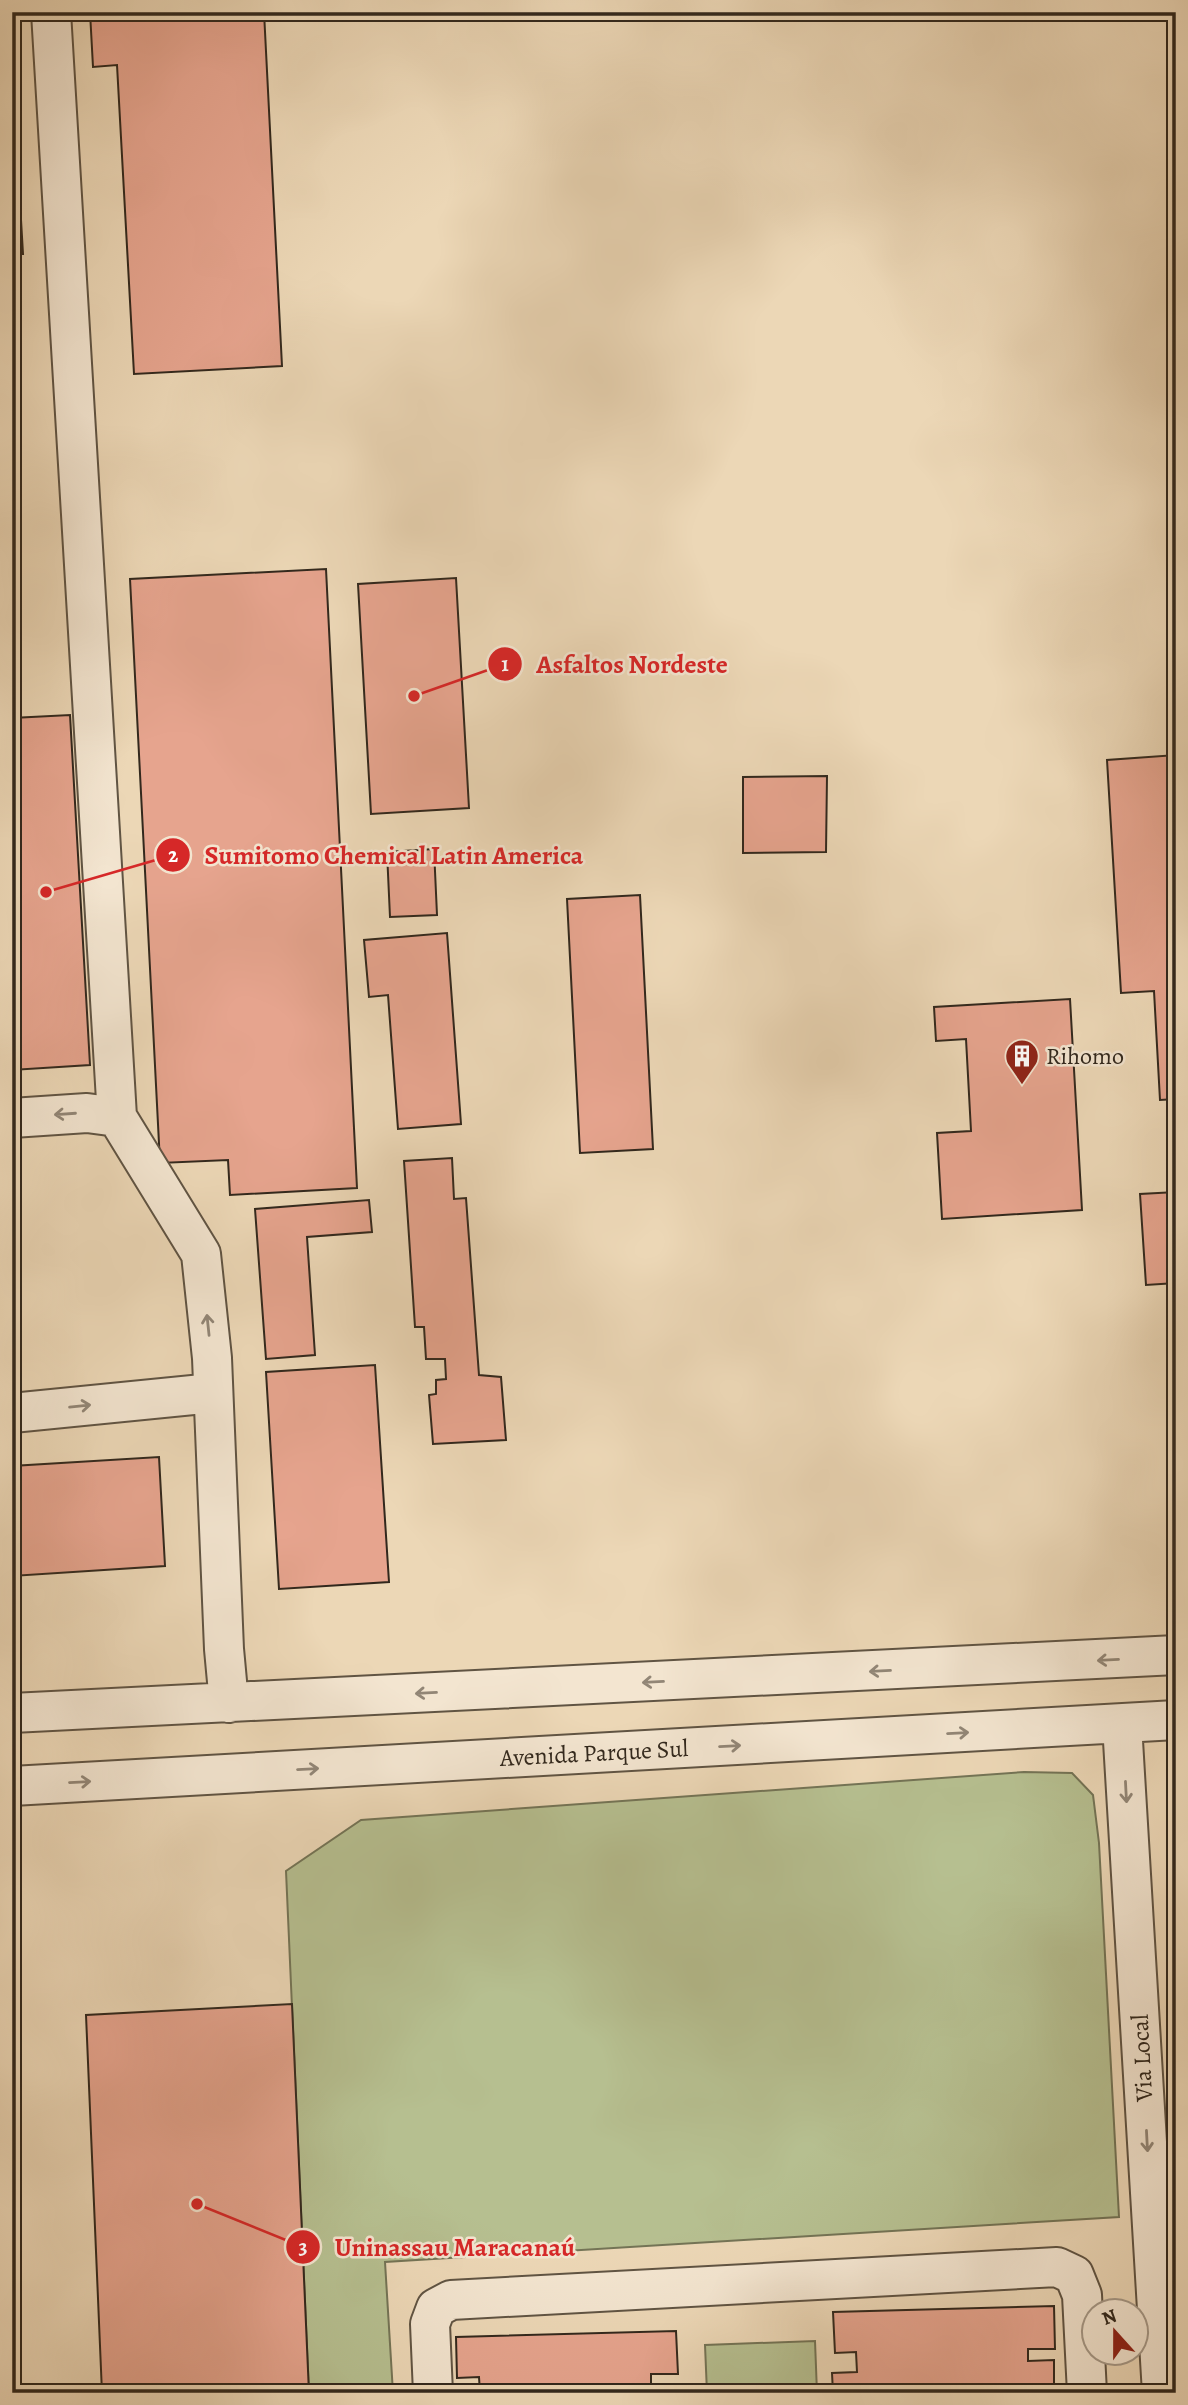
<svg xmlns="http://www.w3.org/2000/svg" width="1188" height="2405" font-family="Alegreya,serif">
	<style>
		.green { fill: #b6bf90; stroke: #747456; stroke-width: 2 }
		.building { fill: #e6a48e; stroke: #32281d; stroke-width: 2 }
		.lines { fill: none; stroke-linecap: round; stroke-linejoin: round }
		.minor-casing { stroke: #605443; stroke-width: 42 }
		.minor { stroke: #f3e5d0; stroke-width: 38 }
		.oneway { stroke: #928676 }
		.labels { text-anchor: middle; stroke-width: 5; stroke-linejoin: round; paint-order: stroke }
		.poi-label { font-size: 24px; fill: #32281d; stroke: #f3e5d0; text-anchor: start }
		.street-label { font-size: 24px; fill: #32281d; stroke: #f3e5d0 }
		.leader { fill: none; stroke: #d62828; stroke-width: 2.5 }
		.callout-dot { fill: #d62828; stroke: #f3e5d0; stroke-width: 2.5 }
		.mark-label { font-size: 21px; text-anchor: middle; font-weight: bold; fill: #fff }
		.callout-label { font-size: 26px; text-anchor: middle; font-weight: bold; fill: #d62828; stroke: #f3e5d0; stroke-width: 5; stroke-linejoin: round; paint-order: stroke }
	</style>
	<rect width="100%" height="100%" fill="#ecd7b6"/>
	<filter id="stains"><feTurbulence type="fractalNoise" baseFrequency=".00286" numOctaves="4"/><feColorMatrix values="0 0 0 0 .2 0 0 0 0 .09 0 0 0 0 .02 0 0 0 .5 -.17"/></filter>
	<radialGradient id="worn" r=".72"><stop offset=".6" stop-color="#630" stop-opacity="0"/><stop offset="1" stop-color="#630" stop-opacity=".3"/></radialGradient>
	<path class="green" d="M1024,1772L1072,1773L1093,1795L1099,1843L1119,2217L385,2262L393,2393H309L286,1871L361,1820Z
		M815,2341L817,2393H707L705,2345Z"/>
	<path class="building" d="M90,12H264L282,366L134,374L117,65L93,67Z
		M12,66L23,254H12Z
		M326,569L357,1188L230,1195L228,1160L160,1163L130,579Z
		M456,578L469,808L371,814L358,584Z
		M70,715L90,1065L12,1070V718Z
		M1176,755V1099L1160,1100L1154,991L1121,993L1107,760Z
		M827,776L826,852L743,853V777Z
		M434,849L437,915L390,917L387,852Z
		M640,895L653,1149L580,1153L567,899Z
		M447,933L461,1124L398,1129L388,995L369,997L364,940Z
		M1070,999L1082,1210L942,1219L937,1133L971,1131L966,1039L936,1041L934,1007Z
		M452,1158L454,1199L466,1198L479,1375L501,1377L506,1440L433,1444L429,1395L436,1394V1380L446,1379L445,1359H426L424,1327H415L404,1161Z
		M1176,1192V1283L1146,1285L1140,1194Z
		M369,1200L372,1232L307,1237L315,1355L266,1359L255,1209Z
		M375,1365L389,1582L279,1589L266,1372Z
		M159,1457L165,1566L12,1576V1466Z
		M292,2004L309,2393H102L86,2015Z
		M1054,2306L1055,2349H1028V2361L1054,2360V2393H833L832,2373L857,2372L856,2352L835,2353L833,2312Z
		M676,2331L678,2374H651V2386L676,2385V2393H480L479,2377L457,2378L456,2337Z"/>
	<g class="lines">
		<g class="minor-casing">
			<path id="minor" d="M51,12L117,1117L201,1254L212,1358L224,1649L229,1703
				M12,1118L87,1113L117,1117
				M12,1413L213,1393
				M12,1713L1176,1655
				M1122,1724L1162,2393
				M12,1786L1176,1720
				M433,2393L430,2324L436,2308L451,2300L1057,2267L1074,2275L1082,2295L1087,2393"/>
		</g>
		<use href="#minor" class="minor"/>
	</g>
	<defs><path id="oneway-shaft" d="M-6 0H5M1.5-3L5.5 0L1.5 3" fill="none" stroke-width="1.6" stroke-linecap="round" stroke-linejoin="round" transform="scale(1.75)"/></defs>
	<g class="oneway">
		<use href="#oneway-shaft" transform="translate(65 1114) rotate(176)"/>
		<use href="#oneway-shaft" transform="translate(208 1325) rotate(-96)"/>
		<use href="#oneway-shaft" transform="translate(80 1406) rotate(-6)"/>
		<use href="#oneway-shaft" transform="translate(1108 1660) rotate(177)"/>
		<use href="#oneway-shaft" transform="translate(880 1671) rotate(177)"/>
		<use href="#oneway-shaft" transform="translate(653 1682) rotate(177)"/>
		<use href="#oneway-shaft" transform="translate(426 1693) rotate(177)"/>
		<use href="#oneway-shaft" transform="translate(958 1733) rotate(-3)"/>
		<use href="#oneway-shaft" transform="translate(730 1746) rotate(-3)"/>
		<use href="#oneway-shaft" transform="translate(308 1769) rotate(-3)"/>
		<use href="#oneway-shaft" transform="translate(80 1782) rotate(-3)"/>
		<use href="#oneway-shaft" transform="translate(1126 1792) rotate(87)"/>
		<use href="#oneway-shaft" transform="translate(1147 2141) rotate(87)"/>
	</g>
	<defs>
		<g id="building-pin" transform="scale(1.75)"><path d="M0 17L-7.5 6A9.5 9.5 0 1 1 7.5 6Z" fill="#8f2418" stroke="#f3e5d0"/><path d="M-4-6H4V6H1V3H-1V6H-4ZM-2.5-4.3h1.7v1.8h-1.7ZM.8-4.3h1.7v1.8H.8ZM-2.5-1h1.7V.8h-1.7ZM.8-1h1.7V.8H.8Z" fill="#fff"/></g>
	</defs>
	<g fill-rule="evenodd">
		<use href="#building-pin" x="1022" y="1056"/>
	</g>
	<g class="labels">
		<g class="poi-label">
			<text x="1046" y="1064">Rihomo</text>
		</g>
		<g class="street-label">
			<text transform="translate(594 1753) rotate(-3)" y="8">Avenida Parque Sul</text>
			<text transform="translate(1142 2058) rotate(-93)" y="8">Via Local</text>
		</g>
	</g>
	<path class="leader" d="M414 696L505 664M46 892L173 855M197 2204L303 2247"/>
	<g class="callout-dot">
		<circle cx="414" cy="696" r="7"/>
		<circle cx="46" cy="892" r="7"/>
		<circle cx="197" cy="2204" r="7"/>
		<circle cx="505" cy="664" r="18"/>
		<circle cx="173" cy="855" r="18"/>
		<circle cx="303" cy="2247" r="18"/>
	</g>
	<g class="mark-label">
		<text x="505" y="671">1</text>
		<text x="173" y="862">2</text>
		<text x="303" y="2254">3</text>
	</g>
	<g class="callout-label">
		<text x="632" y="673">Asfaltos Nordeste</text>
		<text x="394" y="864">Sumitomo Chemical Latin America</text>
		<text x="455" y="2256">Uninassau Maracanaú</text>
	</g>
	<rect width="1188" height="2405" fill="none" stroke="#ecd7b6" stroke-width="42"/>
	<rect x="14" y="14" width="1160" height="2377" fill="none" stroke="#32281d" stroke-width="3.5"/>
	<rect x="21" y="21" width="1146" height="2363" fill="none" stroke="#32281d" stroke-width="2"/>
	<g transform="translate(1115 2332) rotate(339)"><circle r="33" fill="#f3e5d0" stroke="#a69988" stroke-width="2"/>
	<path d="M0-5L12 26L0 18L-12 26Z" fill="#8f2418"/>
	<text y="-10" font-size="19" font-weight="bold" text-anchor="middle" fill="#32281d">N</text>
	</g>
	<rect width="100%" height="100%" filter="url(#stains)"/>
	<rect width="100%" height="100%" fill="url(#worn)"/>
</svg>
